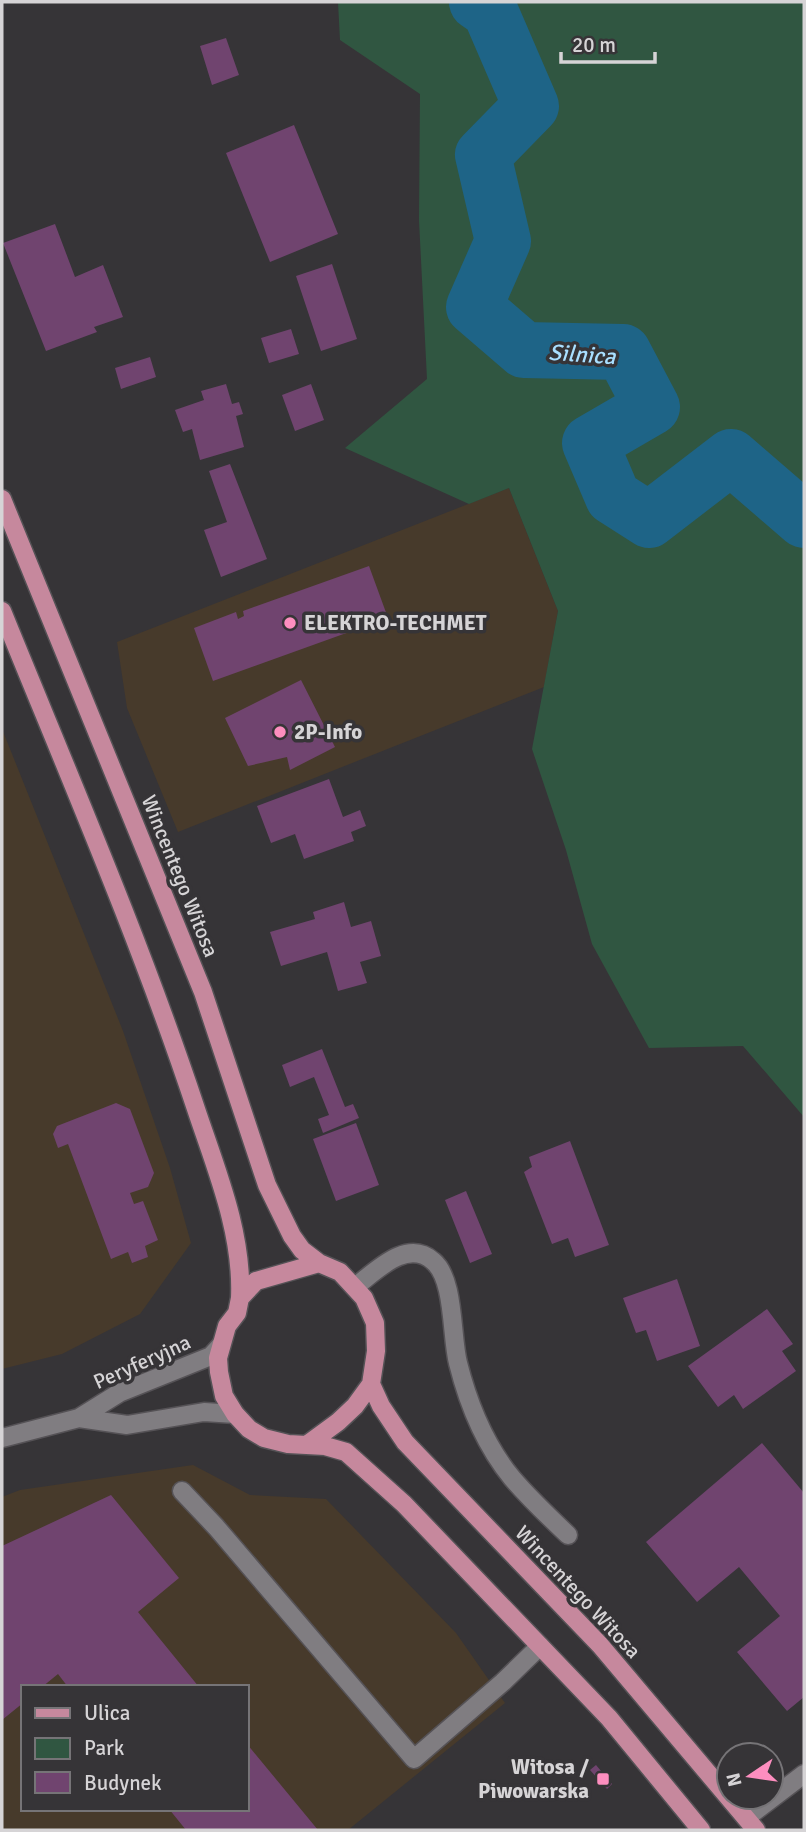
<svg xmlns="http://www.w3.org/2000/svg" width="806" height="1832" font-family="Signika,sans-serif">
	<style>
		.commercial { fill: #473a2b; fill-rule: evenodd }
		.green { fill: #305641 }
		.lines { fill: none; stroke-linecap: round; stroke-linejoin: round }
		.river { stroke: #1e6487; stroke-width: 56 }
		.building { fill: #70446f }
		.minor-casing { stroke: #555256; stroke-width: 21 }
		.major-casing { stroke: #555256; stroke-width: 21 }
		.minor { stroke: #807d81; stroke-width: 18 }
		.major { stroke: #c6889d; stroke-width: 18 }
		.poi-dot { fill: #fd8ebf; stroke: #363437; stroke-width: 2.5 }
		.labels { text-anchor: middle; stroke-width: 7; stroke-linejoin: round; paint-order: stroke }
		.poi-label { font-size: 21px; font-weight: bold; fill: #d6d4d6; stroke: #363437; text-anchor: start }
		.street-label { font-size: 21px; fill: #d6d4d6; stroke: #363437 }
		.water-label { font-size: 23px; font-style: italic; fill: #a9dfff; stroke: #363437 }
	</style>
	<rect width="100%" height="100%" fill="#363437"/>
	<path class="commercial" d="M509,488L558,611L544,687L178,832L127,708L117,642Z
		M2,729L123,1031L170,1168L191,1243L140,1314L62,1354L2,1369Z
		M193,1465L250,1495L326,1499L456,1633L505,1703L348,1830H2V1497L20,1490ZM23,1687H247V1809H23Z"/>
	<path class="green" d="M338,2H804V1117L743,1046L649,1048L592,944L566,850L532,749L558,611L509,488L469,504L345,448L427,379L419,220L420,94L340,40Z"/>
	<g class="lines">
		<path class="river" d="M477,2L490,11L531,106L483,155L503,241L474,307L524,350L623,352L652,407L590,443L613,497L649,520L731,457L804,520"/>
	</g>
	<path class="building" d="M226,38L239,75L212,85L200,46Z
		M294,125L338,234L270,262L226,153Z
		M55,224L75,277L103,265L123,317L94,327L97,332L46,351L3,243Z
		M332,264L357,339L321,351L296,276Z
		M291,329L299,354L269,363L261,338Z
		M150,357L156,377L121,389L115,368Z
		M226,384L232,404L239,402L243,414L236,416L244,447L200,460L192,429L183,432L175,410L204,400L201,391Z
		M311,384L324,420L295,431L282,395Z
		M230,464L267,559L221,577L204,530L227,522L209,471Z
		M369,566L388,618L213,681L194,628L236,612L238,619L244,616L243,611Z
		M301,680L335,747L290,770L287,757L248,766L225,718Z
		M329,779L343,817L360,810L366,826L351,832L354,841L304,859L295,834L271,843L257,806Z
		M344,902L351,927L371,921L381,956L360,962L367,983L338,991L327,952L281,966L270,932L315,919L313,912Z
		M322,1049L345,1107L353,1104L359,1118L323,1133L318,1119L329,1115L314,1077L290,1087L282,1065Z
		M116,1103L130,1109L154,1173L148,1187L130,1193L134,1204L143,1201L158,1240L145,1246L148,1257L132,1263L128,1252L111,1259L68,1144L58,1148L53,1134L57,1126Z
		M356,1123L379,1185L336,1201L313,1139Z
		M570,1141L609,1245L575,1257L568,1238L552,1244L524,1172L532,1167L529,1157Z
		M466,1191L492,1254L470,1263L445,1200Z
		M677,1279L700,1346L657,1361L646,1330L636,1333L623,1298Z
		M767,1309L793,1344L782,1351L796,1371L743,1409L734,1395L718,1407L688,1366Z
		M762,1443L804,1493V1697L787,1711L737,1652L780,1616L739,1567L697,1602L646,1542Z
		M111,1495L179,1578L138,1612L199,1687H68L58,1674L42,1687H23V1703L2,1720V1546Z
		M247,1744L318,1830H186L169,1809H247Z
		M596,1765L612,1784L607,1789L590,1770Z"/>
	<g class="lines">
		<g class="minor-casing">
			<path id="minor" d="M355,1287C376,1271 407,1238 433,1261C455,1279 451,1336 458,1363C468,1403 485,1445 512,1478C529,1498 549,1517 568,1535
				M79,1418L119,1393L211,1356L221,1345
				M2,1438L79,1418L127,1425L204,1412L235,1414
				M182,1491L216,1527L414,1759L503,1682L540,1646
				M746,1818L804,1774"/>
		</g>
		<g class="major-casing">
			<path id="major" d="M2,499L203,992L267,1185L292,1236L302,1250L319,1263
				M2,611C69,776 140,940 196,1109C216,1169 243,1233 240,1298
				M371,1384L381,1406L405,1442L600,1645L756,1830
				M308,1444L338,1422L355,1406L371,1384L376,1351L375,1323L364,1298L340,1272L319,1263L256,1281L240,1298L237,1313L227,1326L218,1358L219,1372L224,1396L235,1414L249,1429L264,1438L288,1444L325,1446L346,1452L404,1504L609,1718L701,1830"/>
		</g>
		<use href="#minor" class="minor"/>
		<use href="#major" class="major"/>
	</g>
	<g class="poi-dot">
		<circle cx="290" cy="623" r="7"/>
		<circle cx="280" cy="732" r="7"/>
		<rect x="596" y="1772" width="14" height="14" rx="3.5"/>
	</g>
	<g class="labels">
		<g class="poi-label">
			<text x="304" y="630">ELEKTRO-TECHMET</text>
			<text x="294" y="739">2P-Info</text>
			<text x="589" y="1774" text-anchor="end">Witosa /<tspan x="589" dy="24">Piwowarska</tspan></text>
		</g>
		<g class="street-label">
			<text transform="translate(180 876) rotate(68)" y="7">Wincentego Witosa</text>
			<text transform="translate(142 1362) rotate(-24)" y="7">Peryferyjna</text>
			<text transform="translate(578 1592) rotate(47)" y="7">Wincentego Witosa</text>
		</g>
		<g class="water-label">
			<text transform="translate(582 354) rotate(4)" y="8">Silnica</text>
		</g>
	</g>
	<rect width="806" height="1832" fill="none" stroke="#d6d4d6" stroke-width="7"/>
	<rect x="21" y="1685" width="228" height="126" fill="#363437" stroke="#767477" stroke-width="2"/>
	<rect x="35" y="1708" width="35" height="10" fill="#c6889d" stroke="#767477" stroke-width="2"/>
	<text x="84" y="1720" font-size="21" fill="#d6d4d6">Ulica</text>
	<rect x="35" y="1738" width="35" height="21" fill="#305641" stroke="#767477" stroke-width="2"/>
	<text x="84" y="1755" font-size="21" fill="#d6d4d6">Park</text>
	<rect x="35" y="1772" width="35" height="21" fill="#70446f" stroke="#767477" stroke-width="2"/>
	<text x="84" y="1790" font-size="21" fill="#d6d4d6">Budynek</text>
	<g transform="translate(750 1776) rotate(257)"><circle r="33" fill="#363437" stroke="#767477" stroke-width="2"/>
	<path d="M0-5L12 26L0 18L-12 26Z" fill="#fd8ebf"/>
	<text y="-10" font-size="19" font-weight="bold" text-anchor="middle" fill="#d6d4d6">N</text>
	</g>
	<path d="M561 52v10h94v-10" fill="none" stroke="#d6d4d6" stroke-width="3.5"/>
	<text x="572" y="52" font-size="21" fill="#d6d4d6" stroke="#363437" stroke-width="5" paint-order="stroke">20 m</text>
</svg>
